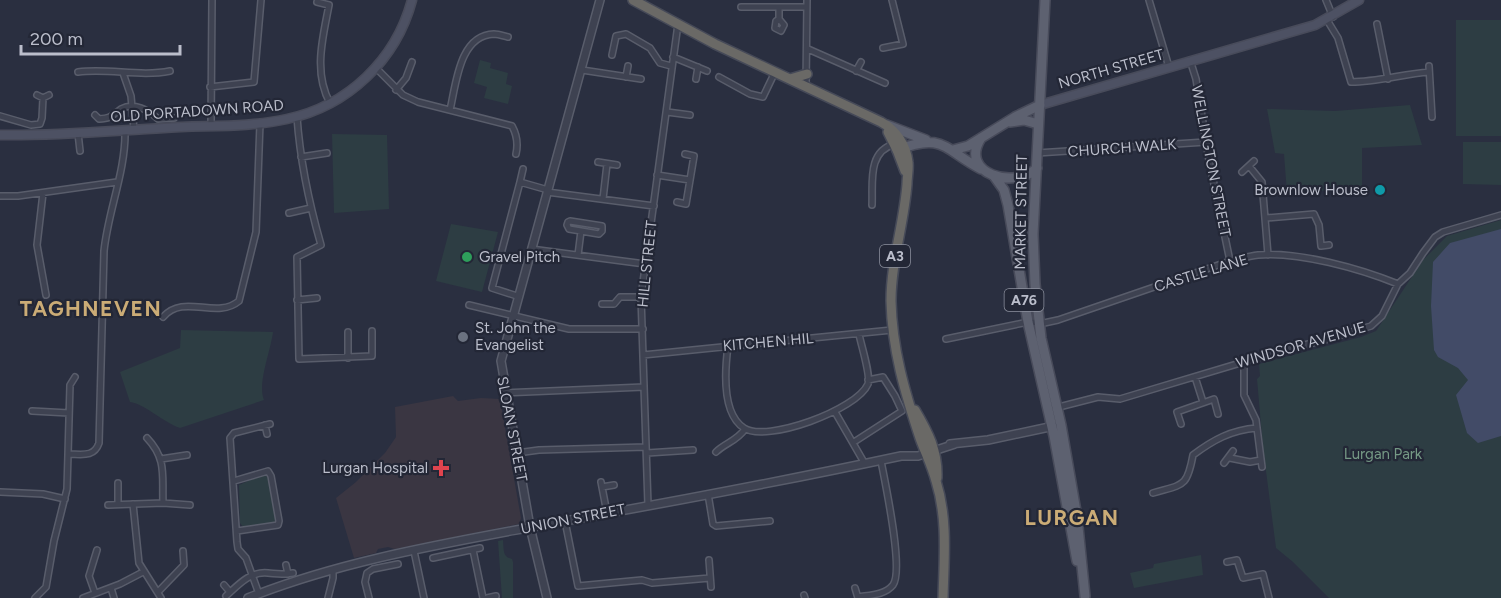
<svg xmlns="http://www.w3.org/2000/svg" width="1501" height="598" font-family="Figtree,sans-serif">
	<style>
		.medical { fill: #3a3642 }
		.green { fill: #2d3d43 }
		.water { fill: #424b67 }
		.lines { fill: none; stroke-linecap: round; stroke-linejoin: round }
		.minor-casing { stroke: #595d6b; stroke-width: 8 }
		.tertiary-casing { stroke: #595d6b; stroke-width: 10 }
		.secondary-casing { stroke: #484b5a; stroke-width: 11 }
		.primary-casing { stroke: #484b5a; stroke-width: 12 }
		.trunk-casing { stroke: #464a58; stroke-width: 12 }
		.minor { stroke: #3e4251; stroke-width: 5 }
		.tertiary { stroke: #3e4251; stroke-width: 7 }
		.secondary { stroke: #4d5163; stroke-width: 8 }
		.primary { stroke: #5d6170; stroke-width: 9 }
		.trunk { stroke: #6a6966; stroke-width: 9 }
		.culture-dot { fill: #0f9aa8; stroke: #232736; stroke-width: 2 }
		.leisure-dot { fill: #2e9e5b; stroke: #232736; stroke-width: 2 }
		.worship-dot { fill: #6b7280; stroke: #232736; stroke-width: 2 }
		.health-dot { fill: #e0444e; stroke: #232736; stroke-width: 2 }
		.labels { text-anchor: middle; stroke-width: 4.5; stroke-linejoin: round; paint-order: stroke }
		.shield { fill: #232736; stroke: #8d919e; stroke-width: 1.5 }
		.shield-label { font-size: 14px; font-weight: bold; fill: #bbbecb }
		.street-label { font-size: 15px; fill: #bbbecb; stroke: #232736 }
		.poi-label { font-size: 15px; fill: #bbbecb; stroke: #232736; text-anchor: end }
		.park-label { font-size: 15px; fill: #759985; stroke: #232736 }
		.district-label { font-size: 21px; font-weight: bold; letter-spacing: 1.5px; fill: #cbac76; stroke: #232736 }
	</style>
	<rect width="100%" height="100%" fill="#2a2f40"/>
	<path class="medical" d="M453,396L458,401L481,398L500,399L521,518L519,524L395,549L388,547L378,549L376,553L354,558L336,498L356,482L385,453L396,437L395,407Z"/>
	<path class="green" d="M1456,20H1501V136H1456Z
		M480,60L491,63L490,68L508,73L506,84L512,86L508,104L484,98L487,87L474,83Z
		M1410,105L1422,145L1362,148V188L1287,193L1284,154L1275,153L1267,109L1335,111Z
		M332,134L387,135L389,209L334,213Z
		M1463,142H1501V185L1463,184Z
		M1501,220V598H1329L1293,562L1276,548L1263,448L1257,379L1260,376L1259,364L1361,337L1376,331L1423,260L1447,236Z
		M451,224L498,232L482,292L436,281Z
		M181,330L273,332C271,350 257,384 264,400L180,428C163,422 143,403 130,402L120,372L180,348Z
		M264,474L268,478L276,520L272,525L244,528L240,523L239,485Z
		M503,540C504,549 502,557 512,559L513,562V598H502L498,541Z
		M1201,555L1203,575L1134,588L1130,573L1153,568L1154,564Z"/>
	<path class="water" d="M1501,229V436L1478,443L1467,433L1456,395L1468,380L1458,368L1438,357L1434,350L1431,306L1433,262L1450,243Z"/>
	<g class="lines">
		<g class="minor-casing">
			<path id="minor" d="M1149,0L1169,67
				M1326,0L1333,17
				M317,2L329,5C323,37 313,72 330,103
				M741,7H807
				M779,19L776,21L775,28L781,31L784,25L779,19V7
				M1327,20L1338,38L1351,82C1377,82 1403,74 1429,72
				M1377,24L1388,79
				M883,48L903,44L892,0
				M808,49L885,83
				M612,55L616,36L626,34L650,48L660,63L671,66
				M673,57L707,71
				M1190,60L1196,79L1209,160L1230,261
				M1429,66L1432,117
				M376,68L403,95L418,102L512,126C517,135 518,145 516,154
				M582,70L641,79
				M856,71L861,62
				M78,72C109,68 140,77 170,71
				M123,73L131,96L134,130
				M626,77L628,66
				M719,77L750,94L763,97L775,72
				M696,79L698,67
				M210,87L254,82L261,0
				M806,87L807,0
				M396,90L406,78L412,62
				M37,95L43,98L49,95
				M450,110C456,85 459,35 494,34C498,34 504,36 508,37
				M667,112L690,115
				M95,115L99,119C112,118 111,116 121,109C134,102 149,110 158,119L174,118
				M0,116L31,125L40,124L42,118L43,98
				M297,117C300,160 309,203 321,245L297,257L299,359L372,356V331
				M211,125L212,0
				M78,133L80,151
				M1037,153L1206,142
				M301,157L327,153
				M598,162L617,165
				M1249,166L1262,182L1268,255
				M1242,172L1254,161
				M657,175L690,180
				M520,182L523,169
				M547,192L654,206
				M43,193L37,245L46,295
				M0,196H18L117,182
				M603,199L607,164
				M677,202L686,204L694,156L685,154
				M872,205C873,183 867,151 895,144
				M289,213L311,208
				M1266,218L1314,214L1319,225L1321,246L1329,245
				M531,249L645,264
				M578,255L581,231L569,229L567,225L568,222L570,221L602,226V231L599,234L581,231
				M517,296L492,288L520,182L548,190
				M297,300L317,298
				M602,304H614L620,297H641
				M469,305L569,329H643
				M163,317C184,293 216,320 239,301L256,232L260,123
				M946,339L1028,322L1044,323L1058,320L1230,261C1239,259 1249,256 1258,255C1298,251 1361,269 1398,284
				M728,346C725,369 721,413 744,428C766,443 857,410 868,384C871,375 861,345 859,334
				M643,355L892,330
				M348,358V332
				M1244,362V395L1256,420L1262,467
				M1195,377L1203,402
				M505,393L644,387
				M1055,408L1098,397L1120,399L1277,352L1328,339L1371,326L1382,316L1398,284L1410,273L1423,253L1435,237L1443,232L1501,215
				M32,411L69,413
				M835,412L865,464
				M1181,424L1177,412L1214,399L1218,414
				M265,425L267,434
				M147,438C167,459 162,476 163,503
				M854,442L902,411L895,396L883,377L868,380
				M716,452C725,443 737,441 745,429
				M517,453L539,450L646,447
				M647,453L693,450
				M68,454C81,454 94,458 99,443L104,251C108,211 126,171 125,130
				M1230,458L1250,462L1261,460
				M161,459L187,455
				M1224,463L1233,451
				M234,481L268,471L271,476L279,521L278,525L237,531
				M601,482L607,513
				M118,483V504
				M602,487L614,485
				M0,492L43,494L65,499
				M1153,493C1183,484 1187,488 1193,455C1213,440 1231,430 1257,428
				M708,494L713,524L716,526L770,521
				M133,504L139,563L161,598
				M108,505L163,503L190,505
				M648,505L641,297L678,24
				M565,521L578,586L642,580L652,583L710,578
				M473,550L483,598
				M414,551L424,598
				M433,558L480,548
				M709,560L711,587
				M1227,562L1237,560L1243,578L1263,574L1269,598
				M286,565L288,574
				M224,585L230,592
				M111,588L114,598
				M855,588L858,598
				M158,592L184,565L183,551
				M95,593L89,576L97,550
				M259,594L246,558L238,549L237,542L230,438L234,433L270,424
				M804,595L805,598
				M226,596C238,585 250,571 268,573C279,574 282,575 293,573
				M858,597C870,595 885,595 893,585C904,570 885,482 881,461
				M35,598L46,587L54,541L67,489L70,385L75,377
				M83,598L120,584L143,572
				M328,598L333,578V570
				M369,598L365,582L367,573L373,569L398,564
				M487,598L496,596"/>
		</g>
		<g class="tertiary-casing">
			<path id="tertiary" d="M950,444L988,440L1054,426
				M248,598C343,560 448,543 548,524C666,503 784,481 901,456H918L955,444
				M547,598L530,527L501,361L600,0"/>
		</g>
		<g class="secondary-casing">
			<path id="secondary" d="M1040,105L1315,25L1359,0
				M0,135C55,136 109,131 164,128C204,125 247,128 287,119C348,106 396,60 412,0"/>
		</g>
		<g class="primary-casing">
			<path id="primary" d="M1045,0L1033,234L1035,284L1041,338L1061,425L1077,517L1085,596
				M1010,122L1024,120L1038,124
				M887,125L926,140
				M981,138C958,174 1015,190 1037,168
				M897,150C944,132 943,149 981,169
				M953,150L968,146L1015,117L1040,105
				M994,176L1004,190L1008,205L1028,322L1054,436L1077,561"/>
		</g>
		<g class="trunk-casing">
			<path id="trunk" d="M633,0L715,44L881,122C896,130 906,145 908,162C909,169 907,177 907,184C904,224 891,261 891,301C892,349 905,393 920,438C925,452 932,466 936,481C948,519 944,559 943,598
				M790,79L807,74
				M888,132L897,150L905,171
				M915,410C928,432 938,451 937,478"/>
		</g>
		<use href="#minor" class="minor"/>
		<use href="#tertiary" class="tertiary"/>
		<use href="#secondary" class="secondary"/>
		<use href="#primary" class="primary"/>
		<use href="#trunk" class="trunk"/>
	</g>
	<circle class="culture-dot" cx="1380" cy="190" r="6"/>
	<circle class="leisure-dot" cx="467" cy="257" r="6"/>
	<circle class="worship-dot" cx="463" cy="337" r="6"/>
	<path class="health-dot" d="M438 459h6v6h6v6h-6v6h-6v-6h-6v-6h6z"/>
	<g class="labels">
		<g class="shield">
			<rect x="880" y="245" width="30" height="22" rx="4.5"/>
			<rect x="1004.5" y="289" width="39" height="22" rx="4.5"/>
		</g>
		<g class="shield-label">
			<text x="895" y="261">A3</text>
			<text x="1024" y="305">A76</text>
		</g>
		<g class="street-label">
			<text transform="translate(1111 69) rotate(-16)" y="5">NORTH STREET</text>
			<text transform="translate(197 111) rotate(-4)" y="5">OLD PORTADOWN ROAD</text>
			<text transform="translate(1122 148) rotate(-4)" y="5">CHURCH WALK</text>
			<text transform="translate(1211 161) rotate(79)" y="5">WELLINGTON STREET</text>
			<text transform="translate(1021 212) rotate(-89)" y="5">MARKET STREET</text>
			<text transform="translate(647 264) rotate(-84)" y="5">HILL STREET</text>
			<text transform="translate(1201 273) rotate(-17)" y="5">CASTLE LANE</text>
			<text transform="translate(768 342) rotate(-5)" y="5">KITCHEN HIL</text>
			<text transform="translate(1301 345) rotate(-16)" y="5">WINDSOR AVENUE</text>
			<text transform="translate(512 429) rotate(79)" y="5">SLOAN STREET</text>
			<text transform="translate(573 519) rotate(-11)" y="5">UNION STREET</text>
		</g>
		<g class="poi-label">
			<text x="1368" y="195">Brownlow House</text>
			<text x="479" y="262" text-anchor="start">Gravel Pitch</text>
			<text x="475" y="333" text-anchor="start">St. John the<tspan x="475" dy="17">Evangelist</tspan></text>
			<text x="428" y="473">Lurgan Hospital</text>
		</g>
		<g class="park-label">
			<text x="1383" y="459">Lurgan Park</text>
		</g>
		<g class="district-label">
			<text x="91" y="316">TAGHNEVEN</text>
			<text x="1072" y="525">LURGAN</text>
		</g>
	</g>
	<path d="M21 45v9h159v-9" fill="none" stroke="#bbbecb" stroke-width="3"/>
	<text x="30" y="45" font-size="18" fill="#bbbecb" stroke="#232736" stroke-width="4.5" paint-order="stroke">200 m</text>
</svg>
